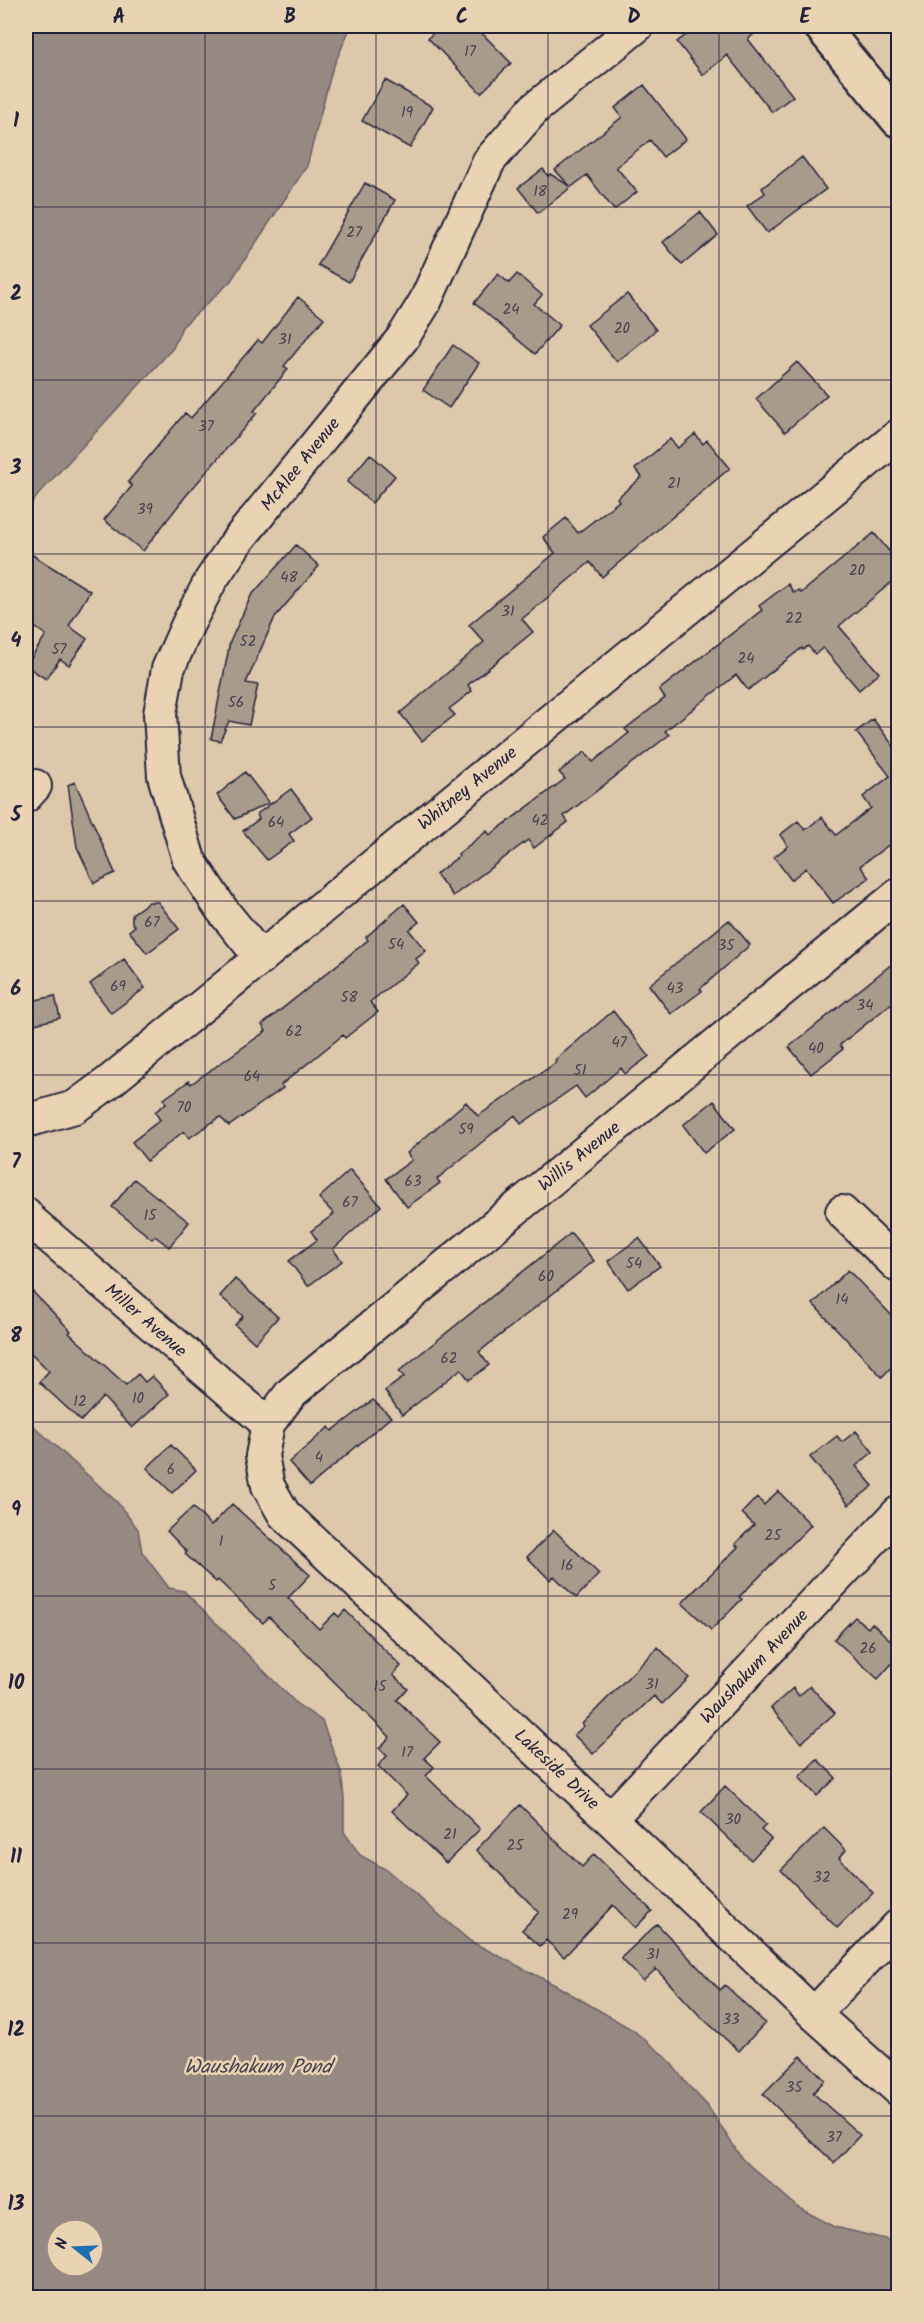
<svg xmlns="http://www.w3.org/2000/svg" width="924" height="2323" font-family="Kalam,sans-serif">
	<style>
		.water { fill: #968981; stroke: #686065; stroke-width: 1.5; fill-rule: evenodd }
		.building { fill: #a99b8c; stroke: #22223b; stroke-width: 1.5 }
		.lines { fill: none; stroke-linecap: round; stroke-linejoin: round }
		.minor-casing { stroke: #22223b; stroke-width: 36 }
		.primary-casing { stroke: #22223b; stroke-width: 38 }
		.minor { stroke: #ead3b3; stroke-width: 32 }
		.primary { stroke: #ead3b3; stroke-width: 33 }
		.grid { fill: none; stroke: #22223b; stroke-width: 1.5; stroke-opacity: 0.55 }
		.labels { text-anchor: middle; stroke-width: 5; stroke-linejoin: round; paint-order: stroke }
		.number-label { font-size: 15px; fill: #44404f }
		.street-label { font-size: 18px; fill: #22223b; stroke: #ead3b3 }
		.water-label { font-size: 20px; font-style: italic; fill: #454150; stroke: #ead3b3 }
		.neatline { fill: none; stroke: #22223b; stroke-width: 2 }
		.grid-label { font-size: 20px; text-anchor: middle; font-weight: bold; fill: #22223b }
	</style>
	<rect width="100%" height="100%" fill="#dec8ac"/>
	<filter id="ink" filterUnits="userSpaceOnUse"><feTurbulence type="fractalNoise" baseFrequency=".0167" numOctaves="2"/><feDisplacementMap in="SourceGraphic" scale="12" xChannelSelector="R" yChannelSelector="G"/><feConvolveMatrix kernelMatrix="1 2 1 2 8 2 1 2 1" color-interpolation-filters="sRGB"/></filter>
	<g filter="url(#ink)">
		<path class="water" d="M26,26H351L332,70L307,166L230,282L182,327L173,348L38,495L26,511Z
			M26,1419L117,1502L138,1529L142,1552L169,1588L184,1591L297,1704L322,1721L341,1772L344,1798V1832L360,1855L387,1870L470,1941L559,1987L633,2030L667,2058L687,2084L707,2105L742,2159L799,2208L835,2227L898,2242V2297H26ZM57,2230H93V2266H57Z"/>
		<path class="building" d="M441,26H475L511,63L481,93L428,38Z
			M698,26H764L748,39L793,96L772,112L727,55L703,75L677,42Z
			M385,80L433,107L410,148L362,121Z
			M644,85L686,139L663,157L650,140L616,167L637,192L614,210L587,175L538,213L518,188L543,169L548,176L550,174L570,186L555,170L622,117L615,108Z
			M802,157L826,189L767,233L747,206L765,193L762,188Z
			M365,183L395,200L349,282L318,265Z
			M700,212L718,235L682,265L663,242Z
			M498,274L509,283L517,274L542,295L534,304L560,325L535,354L474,303Z
			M627,294L656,330L617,362L587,325Z
			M298,297L324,318L284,366L288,369L254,411L257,413L185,497L143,551L104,520L132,486L128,482L185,413L191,418L258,340L262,343Z
			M453,345L479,363L449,408L423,390Z
			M797,362L827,395L785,432L756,399Z
			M695,434L703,444L707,440L730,468L602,577L590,562L522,619L533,632L468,685L472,691L449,709L455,715L422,741L400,713L484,642L469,625L555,553L543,537L566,518L578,533L619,501L617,498L642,477L635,469L670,439L678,448Z
			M370,454L395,476L372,503L347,482Z
			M874,533L898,562V577L839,626L879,673L859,690L823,648L815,654L808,646L803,650L802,648L748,690L736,675L665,731L669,735L564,816L568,822L534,848L528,840L453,896L436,874L459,856L458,854L487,831L490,835L565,779L559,772L585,752L593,762L629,733L625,729L665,698L659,690L762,610L759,606L788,584L794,593L798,590L801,593Z
			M296,545L319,566L275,617L246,683L258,685L249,725L229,721L220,741L211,739L230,642L251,596Z
			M26,551L90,591L69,626L87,639L69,665L60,659L46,679L26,666L46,635L26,621Z
			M873,719L898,752V838L860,866L869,878L833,903L806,868L791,880L774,857L788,846L780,835L798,821L805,830L822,817L836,835L871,808L863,797L890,776L856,732Z
			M245,772L269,803L235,819L217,795Z
			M75,782L115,873L94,883L77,847L68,785Z
			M291,789L312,817L289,834L294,841L267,860L243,831L259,819L257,814Z
			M149,902H158L179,929L147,953L129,931L135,926L132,923V914Z
			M404,904L419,922L409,930L426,951L416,959L419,963L370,1002L378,1012L345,1038L343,1035L281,1085L283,1088L229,1126L220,1117L189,1138L184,1131L147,1161L132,1142L160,1120L155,1112L166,1103L164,1099L189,1081L191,1084L266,1031L262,1025L368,940L366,937Z
			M729,920L750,945L700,989L702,991L671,1014L649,985Z
			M124,959L145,988L111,1013L90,984Z
			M898,959V998L840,1045L843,1049L811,1074L789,1047Z
			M55,996L60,1018L26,1026V1002Z
			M613,1011L649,1056L625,1074L621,1068L585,1098L576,1086L521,1124L515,1115L437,1179L440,1183L407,1207L386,1179L412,1160L407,1153L466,1102L478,1116L557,1062L555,1060Z
			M714,1101L735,1129L704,1153L683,1125Z
			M350,1170L381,1206L333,1249L342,1261L308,1286L289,1261L317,1240L311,1231L334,1214L319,1198Z
			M134,1179L189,1222L169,1247L155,1236L152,1239L112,1207Z
			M571,1233L594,1261L479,1352L489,1365L469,1380L461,1369L402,1415L385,1391L404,1377L399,1371Z
			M639,1238L660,1266L628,1289L608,1261Z
			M848,1270L898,1322V1360L882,1377L813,1304Z
			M235,1279L278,1317L255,1343L235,1325L243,1316L220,1296Z
			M26,1285L71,1331L69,1333L126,1385L138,1374L145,1382L152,1376L169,1394L132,1428L103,1397L81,1421L39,1382L49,1371L26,1348Z
			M373,1400L391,1417L310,1486L289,1462L329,1427L332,1431Z
			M856,1431L873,1452L856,1466L873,1486L849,1505L810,1457L837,1436L842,1442Z
			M171,1445L196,1470L172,1493L147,1468Z
			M778,1491L811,1525L739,1597L742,1599L711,1630L682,1603L738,1547L735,1544L754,1525L742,1513L757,1497L764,1505Z
			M232,1504L310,1575L288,1598L319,1629L335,1613L339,1617L345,1610L401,1666L393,1675L408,1689L397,1700L440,1742L424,1758L434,1767L426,1776L480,1829L446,1863L392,1811L407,1795L378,1766L387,1756L379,1748L390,1737L269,1617L263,1623L218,1580L216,1582L185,1554L187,1552L167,1531L193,1507L211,1526Z
			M554,1530L599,1574L576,1598L554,1576L550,1580L527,1557Z
			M855,1617L868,1628L872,1623L898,1647V1657L878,1679L834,1639Z
			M658,1647L689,1678L662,1704L654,1696L593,1754L574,1735L584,1726L582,1724Z
			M810,1686L835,1713L801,1743L771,1708L793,1688L799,1696Z
			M817,1759L836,1778L817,1796L799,1777Z
			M725,1786L766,1825L761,1830L771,1839L751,1860L701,1812Z
			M520,1805L582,1867L594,1854L652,1911L635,1928L613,1905L564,1957L546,1940L540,1946L522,1930L539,1912L476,1850Z
			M824,1828L846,1850L839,1858L873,1893L837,1928L781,1870Z
			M657,1924L720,1990L725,1985L765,2023L739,2051L700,2016L656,1969L643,1981L621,1958Z
			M801,2056L825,2080L813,2093L860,2135L834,2163L763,2094Z"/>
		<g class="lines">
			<g class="minor-casing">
				<path id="minor" d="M26,796L35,786
					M898,895L291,1393L268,1424L262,1456L268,1486L284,1514L610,1819L814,2014L898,2089
					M261,958L222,910L189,860L164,776L160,714L168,669L188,624L211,580L238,540L402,339L425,302L489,161L534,109L637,26
					M26,1121L75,1107L109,1082L898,436
					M842,1212L898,1266
					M26,1214L31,1221L268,1424
					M610,1819L898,1513
					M814,2014L898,1926"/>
			</g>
			<g class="primary-casing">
				<path id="primary" d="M821,26L898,120"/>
			</g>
			<use href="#minor" class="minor"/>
			<use href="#primary" class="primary"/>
		</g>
	</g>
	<path class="grid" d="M205,26V2298M376,26V2298M548,26V2298M719,26V2298M26,207H898M26,380H898M26,554H898M26,727H898M26,901H898M26,1075H898M26,1248H898M26,1422H898M26,1596H898M26,1769H898M26,1943H898M26,2116H898"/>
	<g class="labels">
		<g class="number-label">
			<text x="470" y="56">17</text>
			<text x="407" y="117">19</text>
			<text x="540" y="196">18</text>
			<text x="354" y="237">27</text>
			<text x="511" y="314">24</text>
			<text x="622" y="333">20</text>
			<text x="285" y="344">31</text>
			<text x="206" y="431">37</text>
			<text x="674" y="488">21</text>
			<text x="145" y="514">39</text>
			<text x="857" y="575">20</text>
			<text x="289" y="582">48</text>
			<text x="508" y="616">31</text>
			<text x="794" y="623">22</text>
			<text x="248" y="646">52</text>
			<text x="59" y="654">57</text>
			<text x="746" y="663">24</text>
			<text x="236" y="707">56</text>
			<text x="540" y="825">42</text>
			<text x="276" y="827">64</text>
			<text x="152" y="927">67</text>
			<text x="396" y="949">54</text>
			<text x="726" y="950">35</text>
			<text x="118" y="991">69</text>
			<text x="675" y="993">43</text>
			<text x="349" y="1002">58</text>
			<text x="865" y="1010">34</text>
			<text x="294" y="1036">62</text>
			<text x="619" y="1047">47</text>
			<text x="816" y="1053">40</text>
			<text x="580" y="1075">51</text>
			<text x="252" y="1081">64</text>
			<text x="184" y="1112">70</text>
			<text x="466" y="1134">59</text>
			<text x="413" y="1186">63</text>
			<text x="350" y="1207">67</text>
			<text x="150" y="1220">15</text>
			<text x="634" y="1268">54</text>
			<text x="546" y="1281">60</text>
			<text x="842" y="1304">14</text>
			<text x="449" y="1363">62</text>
			<text x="138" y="1403">10</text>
			<text x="80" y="1406">12</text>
			<text x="319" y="1462">4</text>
			<text x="171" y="1474">6</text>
			<text x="773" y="1540">25</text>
			<text x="221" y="1546">1</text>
			<text x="567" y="1570">16</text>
			<text x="272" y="1590">5</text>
			<text x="868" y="1653">26</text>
			<text x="652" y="1689">31</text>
			<text x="380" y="1691">15</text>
			<text x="407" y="1757">17</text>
			<text x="733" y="1824">30</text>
			<text x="450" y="1839">21</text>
			<text x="515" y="1850">25</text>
			<text x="822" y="1882">32</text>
			<text x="570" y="1919">29</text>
			<text x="653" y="1959">31</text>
			<text x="731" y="2024">33</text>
			<text x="794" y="2092">35</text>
			<text x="834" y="2142">37</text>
		</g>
		<g class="street-label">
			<text transform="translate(300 464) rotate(-51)" y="6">McAlee Avenue</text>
			<text transform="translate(467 788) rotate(-39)" y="6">Whitney Avenue</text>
			<text transform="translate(579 1156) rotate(-39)" y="6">Willis Avenue</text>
			<text transform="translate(146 1320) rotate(41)" y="6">Miller Avenue</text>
			<text transform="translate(754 1666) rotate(-47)" y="6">Waushakum Avenue</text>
			<text transform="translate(557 1769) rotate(43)" y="6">Lakeside Drive</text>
		</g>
		<g class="water-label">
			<text x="258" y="2073">Waushakum Pond</text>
		</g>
	</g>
	<rect width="924" height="2323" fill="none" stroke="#ead3b3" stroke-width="66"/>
	<g transform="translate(75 2248) rotate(288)"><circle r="28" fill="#ead3b3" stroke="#9a8c83" stroke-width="1.5"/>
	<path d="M0-4.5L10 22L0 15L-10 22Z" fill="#1f6fb2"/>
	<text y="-9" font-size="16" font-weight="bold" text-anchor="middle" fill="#22223b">N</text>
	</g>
	<rect x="33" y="33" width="858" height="2257" class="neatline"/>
	<g class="grid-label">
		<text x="119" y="23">A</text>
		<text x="290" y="23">B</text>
		<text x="462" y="23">C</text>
		<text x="634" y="23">D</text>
		<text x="805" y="23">E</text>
		<text x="16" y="127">1</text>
		<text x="16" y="300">2</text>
		<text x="16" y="474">3</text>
		<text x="16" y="647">4</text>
		<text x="16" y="821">5</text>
		<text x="16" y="995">6</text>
		<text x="16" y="1168">7</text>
		<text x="16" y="1342">8</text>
		<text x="16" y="1516">9</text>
		<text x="16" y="1689">10</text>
		<text x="16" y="1863">11</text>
		<text x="16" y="2036">12</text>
		<text x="16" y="2210">13</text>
	</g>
</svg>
